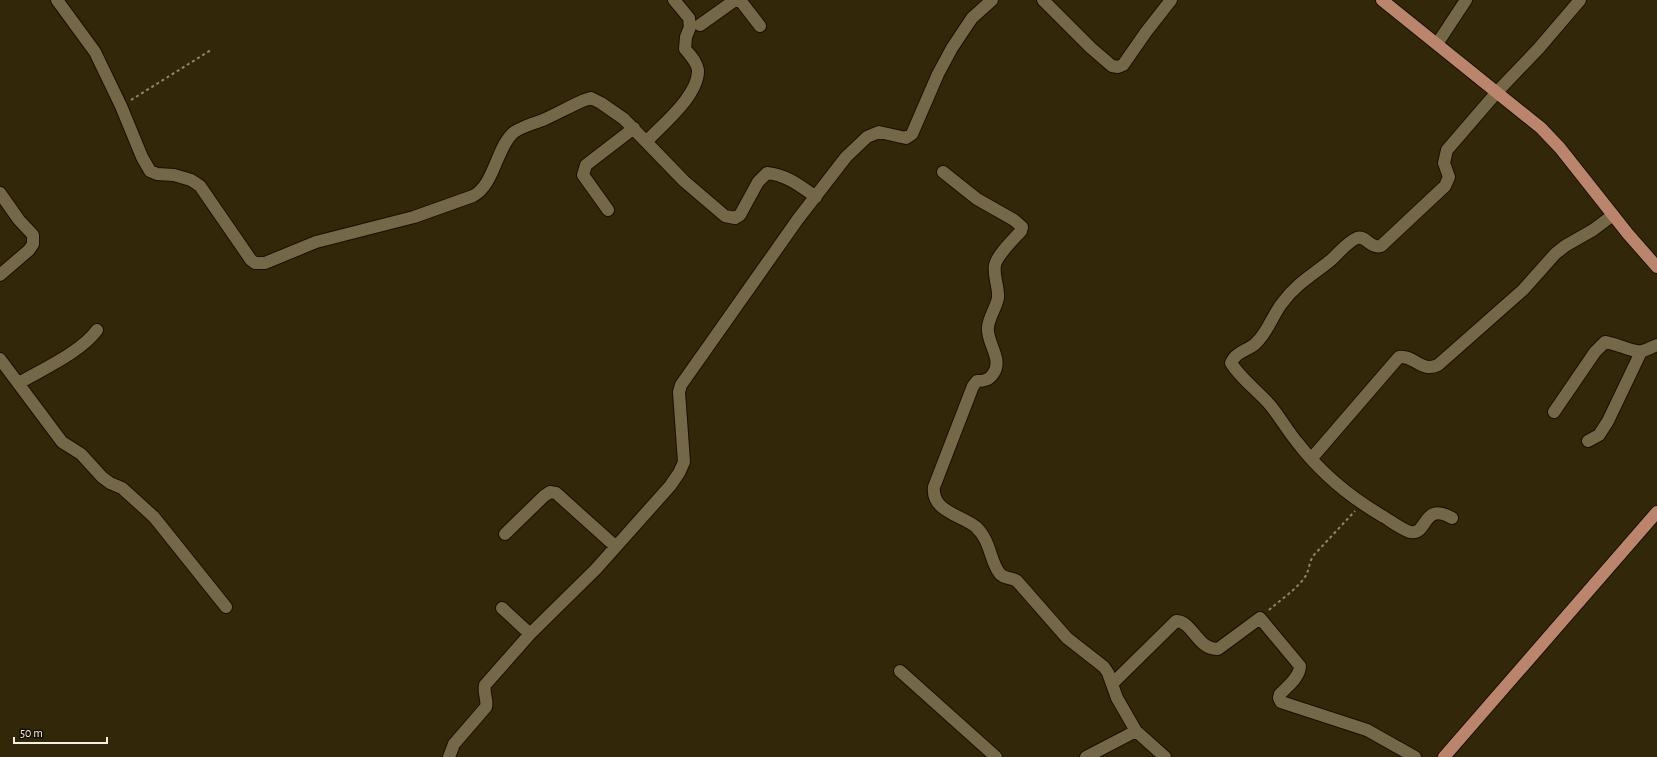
<svg xmlns="http://www.w3.org/2000/svg" width="1657" height="757" font-family="'Alegreya Sans',sans-serif">
	<style>
		.lines { fill: none; stroke-linecap: round; stroke-linejoin: round }
		.minor-casing { stroke: #181000; stroke-width: 14 }
		.major-casing { stroke: #181000; stroke-width: 14 }
		.path { stroke: #8f866d; stroke-width: 2; stroke-dasharray: 3 3; stroke-linecap: butt }
		.minor { stroke: #746848; stroke-width: 12 }
		.major { stroke: #ba856c; stroke-width: 12 }
	</style>
	<rect width="100%" height="100%" fill="#322708"/>
	<g class="lines">
		<g class="minor-casing">
			<path id="minor" d="M57,0L95,52L121,106L142,157L150,171L157,174L174,175L191,180L200,186L251,260L255,263H265L316,242L414,217L473,196C494,185 496,150 512,134C517,128 535,123 543,120C556,114 569,107 582,101L591,98L601,103L624,119L684,181L725,216L735,218L740,215L758,182L767,173C787,175 800,186 816,197
				M740,0L760,26
				M1043,0L1091,48L1112,66L1118,67L1123,65L1146,32L1171,0
				M700,25L735,0
				M1437,44L1466,0
				M647,141C663,124 699,95 698,70C697,62 690,55 685,49L686,37L690,27L689,18L674,0
				M943,172L977,199L1014,220L1022,227L1021,231C1014,239 997,255 995,265C993,276 999,287 998,298C996,308 989,317 988,327C986,343 1004,359 993,374C989,380 984,381 977,381L973,386L934,487C931,511 961,515 976,527C991,541 990,562 1000,574C1005,579 1011,577 1017,581L1067,638L1104,667L1108,673L1117,698L1136,731L1165,757
				M0,193L19,220L33,235V244L29,250L0,275
				M608,210L583,175L586,165L634,128
				M0,359L62,442L81,454L102,477L110,483L122,488L154,517L226,607
				M19,383C43,369 81,352 97,330
				M1554,412L1595,352L1605,342C1615,343 1634,353 1642,351C1647,350 1652,347 1657,345
				M1588,441L1599,435L1608,421L1641,352
				M1311,459L1399,357C1415,355 1421,373 1438,365L1523,290L1555,254L1565,246L1593,230L1613,215
				M1452,518C1422,501 1428,536 1410,532C1401,529 1392,522 1384,517C1351,498 1320,472 1297,442C1287,430 1280,417 1270,405C1258,391 1241,379 1231,363C1236,351 1248,351 1256,343C1268,332 1273,314 1283,302C1296,284 1314,274 1331,260C1339,253 1347,242 1357,238C1366,235 1370,249 1381,246L1445,186L1449,177L1444,163L1447,150L1497,92L1539,48L1580,0
				M505,534L544,496L550,492L556,493L615,546
				M502,608L530,634
				M900,671L996,757
				M1112,684L1176,621C1193,621 1197,650 1218,649L1260,618L1300,666C1300,677 1287,687 1280,694L1279,698L1281,702L1367,730L1415,757
				M449,757L454,744L486,707C488,700 483,693 485,685L530,634L596,569L670,486L679,473L684,462L679,392L681,385L798,219L846,157L867,137L879,132L906,138L912,134L938,74L952,48L972,18L992,0
				M1086,757L1136,731"/>
		</g>
		<g class="major-casing">
			<path id="major" d="M1382,0L1541,128L1560,148L1628,234L1657,267
				M1444,757L1657,512"/>
		</g>
		<path class="path" d="M131,100L211,50
			M1269,610C1280,600 1296,590 1305,577C1309,571 1309,563 1313,556L1355,511"/>
		<use href="#minor" class="minor"/>
		<use href="#major" class="major"/>
	</g>
	<path d="M14 737v6h93v-6" fill="none" stroke="#f7f0df" stroke-width="2"/>
	<text x="20" y="737" font-size="12" fill="#f7f0df" stroke="#161105" stroke-width="3" paint-order="stroke">50 m</text>
</svg>
